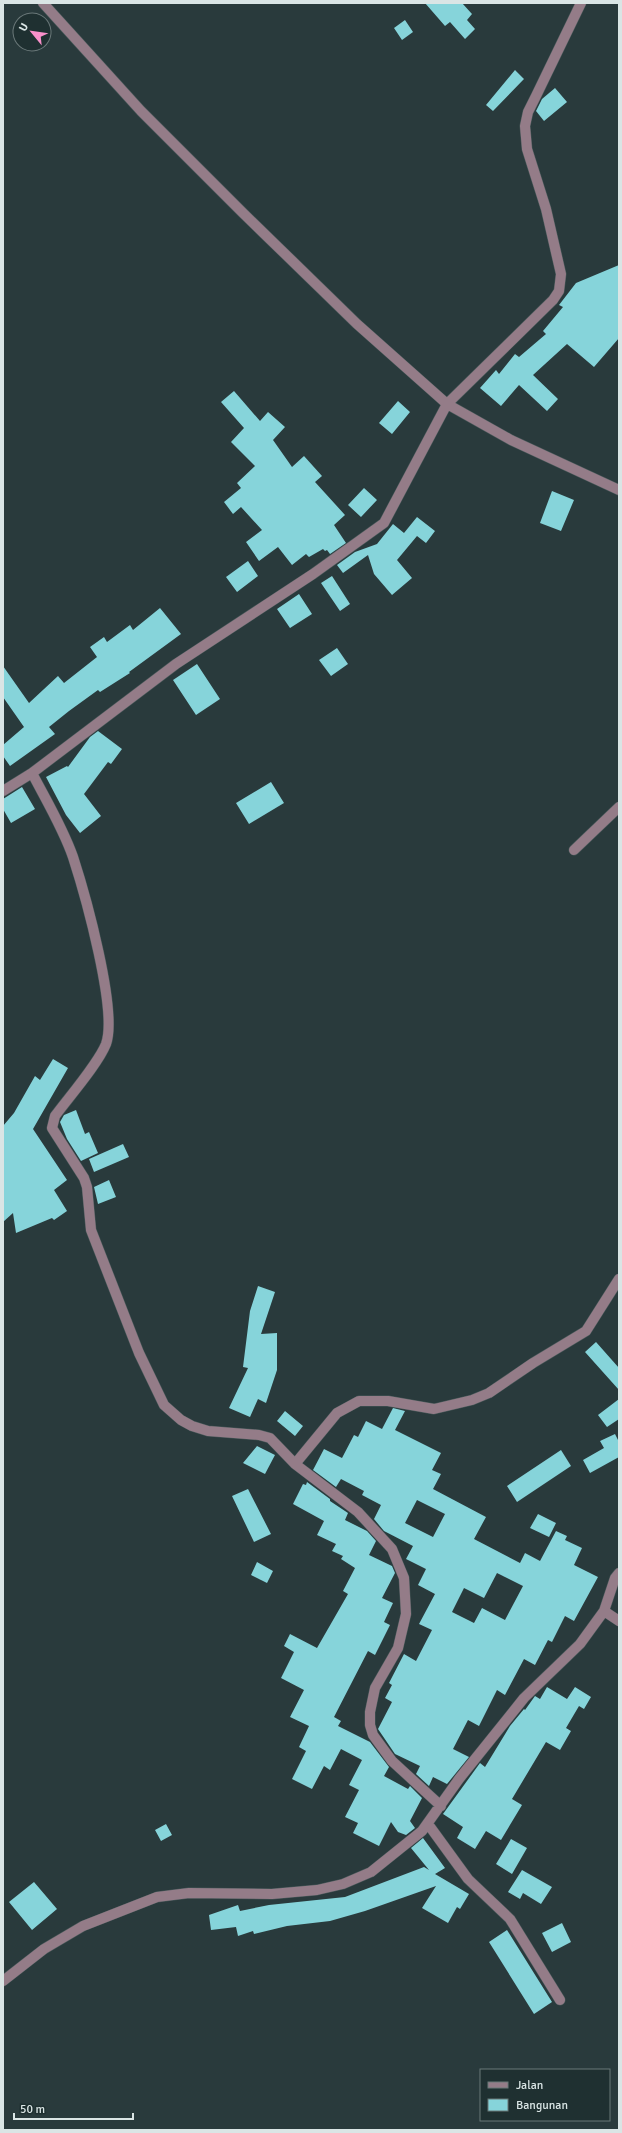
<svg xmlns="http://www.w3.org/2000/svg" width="622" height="2133" font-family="Signika,sans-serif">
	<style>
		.building { fill: #86d4da; fill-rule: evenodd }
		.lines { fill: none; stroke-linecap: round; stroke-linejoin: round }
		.minor-casing { stroke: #49595a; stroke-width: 11 }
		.minor { stroke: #947c88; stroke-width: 10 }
	</style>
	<rect width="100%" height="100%" fill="#293a3c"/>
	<path class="building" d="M425,3H462L472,14L467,20L475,29L465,39L450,22L445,26Z
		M405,20L413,32L402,40L394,28Z
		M515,70L524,79L493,111L486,105Z
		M555,88L567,102L544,121L536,111L542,99Z
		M619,265V338L594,367L567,344L533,375L558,399L547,411L519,385L501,406L480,388L496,370L499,374L515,354L519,357L546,334L543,331L563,307L559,305L576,283Z
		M234,391L260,421L268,412L285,427L273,440L292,467L304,456L322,476L315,482L345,515L334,525L346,543L330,554L327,550L325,551L323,549L309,557L306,554L292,565L278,547L259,561L246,542L262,530L241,507L233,514L224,502L241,488L237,483L255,466L231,442L244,428L221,402Z
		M398,401L410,412L392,434L379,423Z
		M364,488L377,500L361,517L348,505Z
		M552,491L574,500L561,531L540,523Z
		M417,517L435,531L426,543L417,536L397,560L412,578L392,595L374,574L368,555L343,573L337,565L355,552L377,544L393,524L404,533Z
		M248,561L258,576L237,592L226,577Z
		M332,576L350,604L340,611L321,583Z
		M299,594L312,614L290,628L277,609Z
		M160,608L181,634L129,672L130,673L100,692L98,690L69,711L49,727L55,734L10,766L3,756V745L24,727L3,697V666L29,703L58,676L64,683L97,657L90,647L104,637L107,642L130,625L133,630Z
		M337,648L348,664L331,676L319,660Z
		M197,664L220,699L196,715L173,680Z
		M98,731L122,749L111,764L108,762L84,794L101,816L80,833L66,815L46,777L67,766L68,767L90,737Z
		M271,782L284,803L249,824L236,803Z
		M22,787L35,809L11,823L3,809V799Z
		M53,1059L68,1068L33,1129L67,1180L54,1190L67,1211L54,1220L52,1218L16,1233L13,1213L3,1222V1126L14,1113L35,1076L40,1080Z
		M76,1110L85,1134L89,1132L98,1153L81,1161L67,1139L60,1122L64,1115Z
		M123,1144L129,1157L94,1172L89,1159Z
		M109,1180L116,1197L98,1204L94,1187Z
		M258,1286L275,1292L261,1334L277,1333V1370L266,1403L258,1399L250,1417L229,1408L248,1368L243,1367L250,1311Z
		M596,1342L619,1368V1390L585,1352Z
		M619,1399V1419L607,1427L598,1415Z
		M393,1408L405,1411L395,1430L441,1453L432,1470L441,1474L433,1489L486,1517L474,1539L520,1563L525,1553L540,1561L556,1531L567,1536L565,1540L582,1548L574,1565L598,1577L574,1621L565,1616L552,1642L548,1640L535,1665L524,1659L505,1695L497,1690L479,1726L468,1720L453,1749L469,1757L447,1784L433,1777L429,1786L416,1774L420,1766L395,1754L378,1729L392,1702L385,1698L392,1685L389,1683L404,1654L416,1661L432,1630L419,1624L435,1594L418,1585L426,1569L406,1559L413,1546L384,1531L374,1519L381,1505L362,1495L364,1491L341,1479L336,1487L313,1470L324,1449L342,1458L354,1435L358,1437L366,1421L382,1429ZM417,1500L445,1514L433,1537L405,1523ZM497,1573L523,1586L505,1620L482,1608L474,1623L452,1612L464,1588L484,1598Z
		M285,1411L303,1426L295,1436L277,1421Z
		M615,1434L619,1442V1457L590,1473L583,1460L604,1448L600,1441Z
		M257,1446L275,1455L265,1474L243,1463Z
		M561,1450L571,1466L517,1502L507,1486Z
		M307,1482L330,1499V1501L348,1513L345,1520L367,1531L376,1541L369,1555L392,1566L395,1573L382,1598L393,1603L384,1622L390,1625L375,1655L368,1651L334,1717L341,1721L338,1726L370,1742L389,1767L384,1776L408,1789L410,1786L422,1798L410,1821L415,1828L406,1835L398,1832L391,1822L379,1846L353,1833L358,1823L345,1817L359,1790L349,1785L362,1760L341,1749L330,1770L324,1766L312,1789L292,1779L306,1751L299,1747L309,1726L290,1717L304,1690L281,1678L294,1652L284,1646L290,1634L317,1648L348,1594L343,1591L355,1568L341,1559L343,1556L332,1551L336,1544L317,1535L324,1521L293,1504L303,1484L306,1485Z
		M248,1489L271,1534L254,1542L232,1496Z
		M538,1514L556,1523L549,1537L530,1528Z
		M257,1562L273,1571L267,1583L251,1575Z
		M547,1687L567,1699L575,1687L591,1697L584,1709L579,1706L566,1728L571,1731L560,1750L546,1742L512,1799L522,1805L501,1840L486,1831L475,1849L457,1838L463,1827L443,1814L480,1763L485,1767L510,1726L524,1709L525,1710L535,1696L540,1699Z
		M166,1824L172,1835L161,1841L155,1830Z
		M423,1838L445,1868L435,1874L469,1894L460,1909L457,1907L448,1923L422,1908L436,1886L365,1911L330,1921L287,1926L254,1934L253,1931L238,1936L236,1927L211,1930L209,1915L238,1905L240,1911L269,1905L345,1897L424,1867L429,1870L411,1848Z
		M511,1839L527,1848L512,1874L496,1864Z
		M522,1870L552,1887L541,1904L523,1893L520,1899L508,1892Z
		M34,1882L57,1909L32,1930L9,1902Z
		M562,1923L571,1942L552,1952L542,1933Z
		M507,1930L552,2002L534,2014L489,1942Z"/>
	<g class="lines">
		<g class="minor-casing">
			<path id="minor" d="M43,3L141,111L243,213L357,324L447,404L511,440L619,490
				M32,773C46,800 63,828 73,857C85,894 118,1011 106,1044C98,1064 69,1097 55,1116L52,1128L84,1178L87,1187L91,1230L139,1353L164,1405L181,1420L192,1426L208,1431L259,1435L270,1438L295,1464L358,1512L392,1549L404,1578L406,1614L398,1648L375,1688L370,1712V1725L373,1735L392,1761L441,1806
				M3,791L32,773L176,664L313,574L384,523L447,404L553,300L559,291L561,274L546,209L527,149L525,126L528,112L536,96L581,3
				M574,850L619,807
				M295,1464L337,1413L359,1401H388L434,1409L472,1400L489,1393L533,1363L586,1331L619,1279
				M604,1611L619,1621
				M428,1824L468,1879L510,1919L560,2000
				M3,1981L44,1949L83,1926L157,1897L189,1893L272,1894L317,1890L343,1884L371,1872L422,1831L459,1779L524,1698L580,1644L604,1611L615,1578L619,1573"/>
		</g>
		<use href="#minor" class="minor"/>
	</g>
	<rect width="622" height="2133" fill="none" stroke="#dae5e5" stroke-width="8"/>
	<rect x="480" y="2069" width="130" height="52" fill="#1f3031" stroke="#6a7879"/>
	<rect x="488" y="2082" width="20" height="6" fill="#947c88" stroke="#6a7879"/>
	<text x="516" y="2089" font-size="12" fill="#dae5e5">Jalan</text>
	<rect x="488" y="2099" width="20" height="12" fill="#86d4da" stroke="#6a7879"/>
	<text x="516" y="2109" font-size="12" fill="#dae5e5">Bangunan</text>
	<g transform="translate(32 32) rotate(299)"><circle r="19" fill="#1f3031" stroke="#6a7879"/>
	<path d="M0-3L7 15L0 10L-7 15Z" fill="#f990ca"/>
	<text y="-6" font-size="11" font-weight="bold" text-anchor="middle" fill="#dae5e5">U</text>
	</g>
	<path d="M14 2113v6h119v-6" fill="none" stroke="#dae5e5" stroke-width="2"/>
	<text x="20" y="2113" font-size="12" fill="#dae5e5" stroke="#1f3031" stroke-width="3" paint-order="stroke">50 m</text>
</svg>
